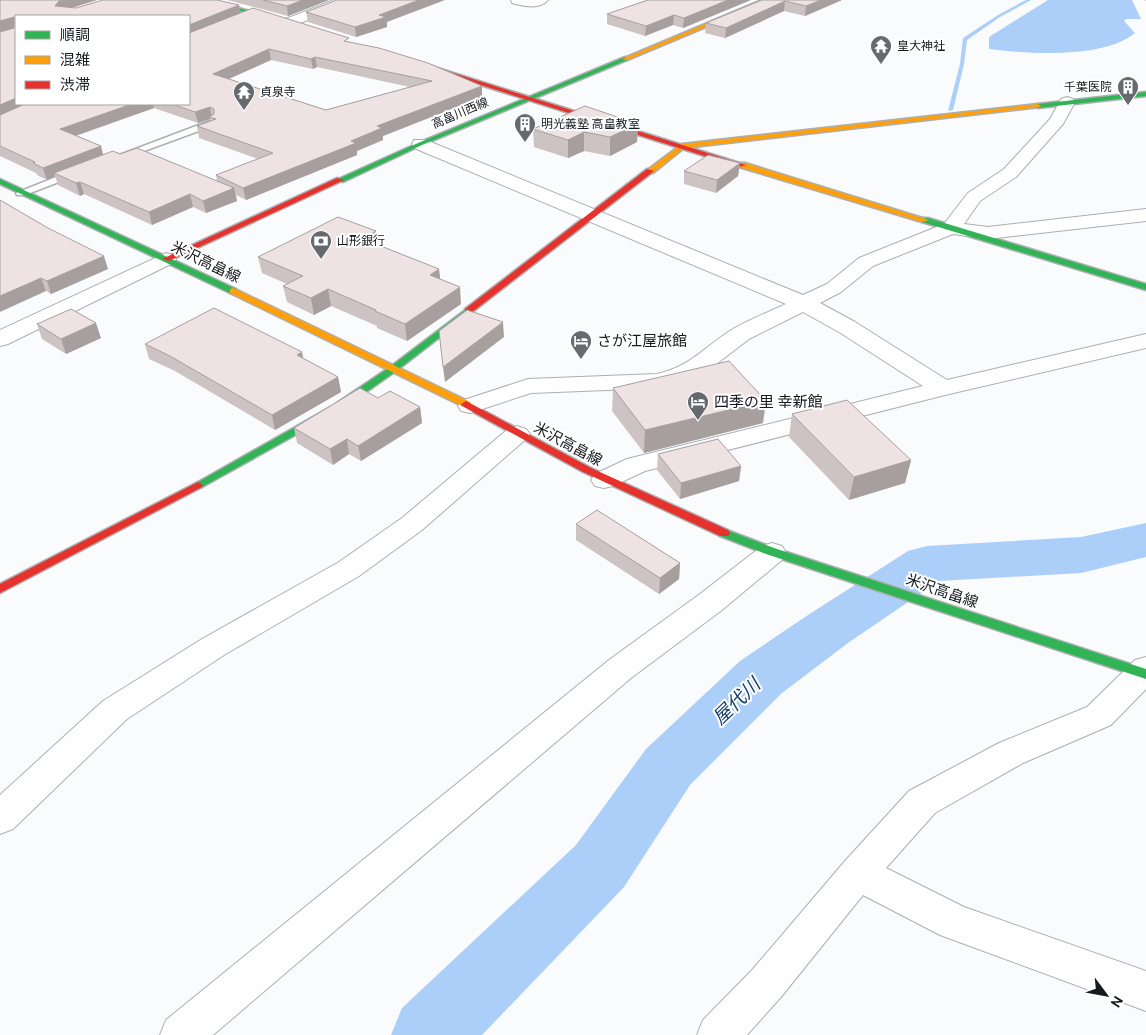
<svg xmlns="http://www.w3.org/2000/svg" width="1146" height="1035" font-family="Ubuntu,'Noto Sans JP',sans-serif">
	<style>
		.water { fill: #abcff9 }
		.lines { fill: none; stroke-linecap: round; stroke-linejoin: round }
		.stream { fill: #abcff9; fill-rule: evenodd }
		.river { fill: #abcff9; fill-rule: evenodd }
		.lane-casing { stroke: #acafb2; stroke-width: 3 }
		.street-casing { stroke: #acafb2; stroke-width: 2 }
		.fast-casing { stroke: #acafb2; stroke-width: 3 }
		.slow-casing { stroke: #acafb2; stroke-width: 3 }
		.jam-casing { stroke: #acafb2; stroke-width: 3 }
		.path { stroke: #d9d9da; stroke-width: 2; stroke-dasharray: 1 2; stroke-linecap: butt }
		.lane { fill: #fefeff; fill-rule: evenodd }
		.street { fill: #fefeff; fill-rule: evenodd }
		.fast { fill: #30b455; fill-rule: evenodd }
		.slow { fill: #ff9f0a; fill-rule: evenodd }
		.jam { fill: #e5322d; fill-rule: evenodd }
		.wall { fill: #cdc3c2; fill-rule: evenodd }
		.shaded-wall { fill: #a79f9e }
		.building { fill: #eee3e2; stroke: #a79f9e; fill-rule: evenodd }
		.labels { text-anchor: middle; stroke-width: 4; stroke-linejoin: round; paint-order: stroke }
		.far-poi-label { font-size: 12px; fill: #161a1f; stroke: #fff; text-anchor: start }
		.far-street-label { font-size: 12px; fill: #161a1f; stroke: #fff }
		.street-label { font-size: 15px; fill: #161a1f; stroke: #fff }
		.poi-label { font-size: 15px; fill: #161a1f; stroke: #fff; text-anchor: start }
		.near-water-label { font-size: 19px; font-style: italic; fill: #113e6c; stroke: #fff }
	</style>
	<rect width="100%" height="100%" fill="#fafbfd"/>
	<path class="water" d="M1048,0H1132L1141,19H1126L1124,21L1135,33C1104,59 1028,54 989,49V37Z"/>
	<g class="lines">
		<path class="stream" d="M1026,0H1031L1000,17L967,40L964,64L953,110L948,111L960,64L963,38L998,15Z"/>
		<path class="river" d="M1146,523V557L1081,573L939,581L848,643L782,693L690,785L624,887L482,1035H391L402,1008L576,845L646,749L740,661L808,615L908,551L927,546L1081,537Z"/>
		<g class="lane-casing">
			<path id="lane" d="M212,120L215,121V125L125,158L122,159L117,156Z
				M74,170L77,171V175L25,195H17L16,193Z"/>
		</g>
		<g class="street-casing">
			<path id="street" d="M334,0H351L350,3L293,26H283L281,23L283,20Z
				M511,0H548C539,10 524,6 512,3Z
				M1067,97L1073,99L1075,102L1063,124L1016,177L980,201L964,224L988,227L1146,209V221L988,239L953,234L873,266L841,292L820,303L855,322L947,380L1146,334V348L945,395L645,471L613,486L604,488L595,486L591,480L595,474L627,459L923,386L839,332L803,312L749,339L706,372L683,382L657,388L531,393L470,413L461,411L458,406L461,401L528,379L657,374C692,366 705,346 733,329C750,319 769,312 786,304L414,148L412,144L414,140H426L803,295L827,284L859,258L944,224L968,193L1004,169L1050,119L1061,99Z
				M166,253L173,255L176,259L173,263L8,344L0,346V330Z
				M517,426L526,429L530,434L526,439L422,530L359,576L224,655L127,719L13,829L0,834V795L103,701L202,639L339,562L402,518L508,429Z
				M772,543L782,546L786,553L782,560L722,610L631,678L213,1035H160L166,1020L609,660L700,594L762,546Z
				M1146,657V689L1111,725L1023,763L935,813L886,868L964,907L1146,971V1011L940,935L863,895L781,997L747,1035H697L703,1020L753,969L845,861L909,791L999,743L1087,707L1135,660Z"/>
		</g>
		<g class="fast-casing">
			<path id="fast" d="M201,0H210L285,21L280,22Z
				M625,57L628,59L627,60L422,145L343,182L336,180L418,143Z
				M1146,92V96L1038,108L1035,106L1038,104Z
				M0,179L236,289L237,291L233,294L230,293L0,184Z
				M922,218H928L1146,284V290L922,222Z
				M468,308L472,311L471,313L396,371L342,409L202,487L198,488L193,485L334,405L390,367Z
				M724,529L774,548L1146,669V679L766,554L720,536L718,533Z"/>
		</g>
		<g class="slow-casing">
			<path id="slow" d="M762,0H770L627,60L622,59Z
				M1038,104L1041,106L1040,107L684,148L653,173L646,171L682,144Z
				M739,163H745L929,220L922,222L739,167Z
				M233,288L470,402L471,404L466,407L462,406L230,293V289Z"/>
		</g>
		<g class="jam-casing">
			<path id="jam" d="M424,65H428L746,165L739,167L424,67Z
				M647,169L654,171L471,313H465V309Z
				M337,178L344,180L169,261L162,259Z
				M466,401L591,468L728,530L730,533L728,536H720L583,472L462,406L461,404Z
				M198,482L203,485L202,487L0,593V584Z"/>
		</g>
		<path class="path" d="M1145,0L1146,2"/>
		<use href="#lane" class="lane"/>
		<use href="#street" class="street"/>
		<use href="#fast" class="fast"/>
		<use href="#slow" class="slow"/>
		<use href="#jam" class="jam"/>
	</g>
	<path class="wall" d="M0,0H97L72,8L239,5L240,13L349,42L482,86V97L383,136V140L357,151V155L246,200L236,195L237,201L206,213L193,207L152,225L84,194L80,196L58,185L55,176L47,180L37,175L36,173L0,156ZM16,16L189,104H16ZM271,60L313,69L317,67L410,87L326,110L229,79ZM154,108L198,123L210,119V121L197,126L199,138L258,159L216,175L217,181L120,154L103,155L101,146L76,136Z
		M227,0H329L288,16Z
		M646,0H751L683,28L673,25L645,36L607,24V14L647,0Z
		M762,0H842L805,16L784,11L725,38L705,33L706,23Z
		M306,12L387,22V27L356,37L308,22Z
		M638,124L637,142L610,156L584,151L568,158L534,147L533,129Z
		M740,163L738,176L716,193L684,184V171Z
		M0,200L108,269L51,294L46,291Z
		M376,231L378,245L439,269L440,279L461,304L407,341L377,328V326L331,306L314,315L287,302L283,286L287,284L262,273L258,257Z
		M37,324L101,338L66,354L42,339Z
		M145,344L302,352L303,358L338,377L341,392L275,430L175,371L149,359Z
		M613,388L763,423L644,453L612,411Z
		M378,398L420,407L422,423L361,461L349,454L333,465L297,443L294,428Z
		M792,414L911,460L905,483L849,500L789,437Z
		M658,454L741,466L739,481L680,499L657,470Z
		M576,524L680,563L679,579L659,594L576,540Z"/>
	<path class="shaded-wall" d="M63,0H97L61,11L55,6L59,1Z
		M303,0H329L288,16L287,6Z
		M419,0H445L387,22V27L356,37L355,27L379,15Z
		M728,0H751L683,28L684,18Z
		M821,0H842L805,16L806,6Z
		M785,1L784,11L725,38L726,28Z
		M239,5L241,15L189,36V25Z
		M674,15L673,25L645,36L646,26Z
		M14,17L16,28L0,32V21Z
		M269,49L271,60L215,85L213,74Z
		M315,57L317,67L313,69L311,59Z
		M482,86V97L383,136V140L357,151V155L246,200L243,188L351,141L377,126Z
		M16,98V104H34L0,118V105Z
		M132,104H153L154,108L63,140L60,129Z
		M210,107L212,118L209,117L210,119L198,123L195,112Z
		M638,124L637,142L610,156V137Z
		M584,132V151L568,158V140Z
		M101,146L104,158L54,173L55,176L47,180L43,168Z
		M740,163L738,176L716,193L717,180Z
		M80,182L84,194L80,196L76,183Z
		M234,188L237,201L206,213L203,201Z
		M190,194L193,207L152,225L149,212Z
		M376,231L378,247L363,239Z
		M104,256L108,269L51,294L47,281Z
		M439,269L441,286L430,275Z
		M41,278L46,291L0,312V296Z
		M460,287L461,304L407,341L405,324Z
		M328,289L331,306L314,315L311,298Z
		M503,322L504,337L445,382L443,367Z
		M96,323L101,338L66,354L61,339Z
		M302,352L305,367L297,355Z
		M338,377L341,392L275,430L272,415Z
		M766,401L763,423L644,453L645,430Z
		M420,407L422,423L361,461L358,446Z
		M347,439L349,454L333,465L330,449Z
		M911,460L905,483L849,500L854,477Z
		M741,466L739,481L680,499L681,483Z
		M680,563L679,579L659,594L660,578Z"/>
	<path class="building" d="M0,0H63L59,1L55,6L76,8L103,0H217L239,5L189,25V16H16V98L0,105V32L14,28V17L0,21Z
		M263,0H303L287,6Z
		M337,0H419L379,15L386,17L355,27L306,12Z
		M648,0H728L684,18L674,15L646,26L607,14Z
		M762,0H821L806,6L785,1L726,28L706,23Z
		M253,8L349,38L344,41L379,48L428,63L482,86L377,126L382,128L351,141L356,143L243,188L216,175L273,153L197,126L216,119L209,117L214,114V109L210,107L195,112L172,104H189V33ZM269,49L311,59L315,57L432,81L326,110L213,74Z
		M25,104H132L60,129L101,146L43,168L33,163L35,162L0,146V115Z
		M585,106L638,124L610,137L584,132L568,140L533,129Z
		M137,148L234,188L203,201L190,194L149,212L80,182L76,183L54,173L113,151L120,154Z
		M708,155L740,163L717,180L684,171Z
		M0,200L48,228L104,256L47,281L41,278L0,296Z
		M338,217L376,231L363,239L439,269L430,275L460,287L405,324L375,311L376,310L328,289L311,298L283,286L303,276L258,257Z
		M214,308L302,352L297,355L338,377L272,415L170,356L145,344Z
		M71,309L96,323L61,339L37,324Z
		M467,310L503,322L443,367L439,331Z
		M729,361L766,401L645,430L613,388Z
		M360,388L378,398L390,391L420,407L358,446L347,439L330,449L294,428Z
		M847,400L911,460L854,477L792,414Z
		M718,439L741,466L681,483L658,454Z
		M597,510L680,563L660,578L576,524Z"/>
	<defs>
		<g id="temple-pin" transform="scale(1.125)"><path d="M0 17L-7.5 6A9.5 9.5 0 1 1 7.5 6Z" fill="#66696d" stroke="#fff"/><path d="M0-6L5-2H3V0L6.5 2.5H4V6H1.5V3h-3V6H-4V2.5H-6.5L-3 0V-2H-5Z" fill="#fff"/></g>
		<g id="building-pin" transform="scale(1.125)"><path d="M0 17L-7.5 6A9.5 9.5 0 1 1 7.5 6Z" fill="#66696d" stroke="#fff"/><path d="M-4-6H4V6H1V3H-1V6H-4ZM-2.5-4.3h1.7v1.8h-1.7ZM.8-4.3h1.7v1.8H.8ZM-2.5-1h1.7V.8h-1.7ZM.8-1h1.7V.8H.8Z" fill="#fff"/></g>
		<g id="bank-pin" transform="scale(1.125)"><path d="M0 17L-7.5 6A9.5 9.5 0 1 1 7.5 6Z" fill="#66696d" stroke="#fff"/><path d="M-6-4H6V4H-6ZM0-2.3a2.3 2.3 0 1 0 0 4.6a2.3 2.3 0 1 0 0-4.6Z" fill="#fff"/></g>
		<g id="hotel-pin" transform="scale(1.125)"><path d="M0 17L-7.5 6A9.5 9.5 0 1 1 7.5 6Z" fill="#66696d" stroke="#fff"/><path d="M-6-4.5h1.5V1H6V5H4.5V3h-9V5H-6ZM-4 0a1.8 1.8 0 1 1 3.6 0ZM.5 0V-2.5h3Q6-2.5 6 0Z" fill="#fff"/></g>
	</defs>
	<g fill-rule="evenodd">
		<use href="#temple-pin" x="881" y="46"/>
		<use href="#building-pin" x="1128" y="87"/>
		<use href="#temple-pin" x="244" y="92"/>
		<use href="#building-pin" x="525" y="124"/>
		<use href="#bank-pin" x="321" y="241"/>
		<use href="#hotel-pin" x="581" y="341"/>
		<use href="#hotel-pin" x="698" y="402"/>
	</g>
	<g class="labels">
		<g class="far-poi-label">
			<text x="897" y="50">皇大神社</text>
			<text x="1112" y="91" text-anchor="end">千葉医院</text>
			<text x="260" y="96">貞泉寺</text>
			<text x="541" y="128">明光義塾 高畠教室</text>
			<text x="337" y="245">山形銀行</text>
		</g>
		<g class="far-street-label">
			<text transform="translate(460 113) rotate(-23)" y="4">高畠川西線</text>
		</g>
		<g class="street-label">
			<text transform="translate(206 262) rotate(26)" y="5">米沢高畠線</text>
			<text transform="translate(568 444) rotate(28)" y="5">米沢高畠線</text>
			<text transform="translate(942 591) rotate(19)" y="5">米沢高畠線</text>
		</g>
		<g class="poi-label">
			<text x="597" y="346">さが江屋旅館</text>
			<text x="714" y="407">四季の里 幸新館</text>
		</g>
		<g class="near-water-label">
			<text transform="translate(736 701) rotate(-44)" y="7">屋代川</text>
		</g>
	</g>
	<rect x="15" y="15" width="175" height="90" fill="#ffffff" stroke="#a2a3a5"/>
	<rect x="25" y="31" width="25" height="8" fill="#30b455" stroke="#a2a3a5"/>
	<text x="60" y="40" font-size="15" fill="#161a1f">順調</text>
	<rect x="25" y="56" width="25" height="8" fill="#ff9f0a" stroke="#a2a3a5"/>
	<text x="60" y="65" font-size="15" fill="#161a1f">混雑</text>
	<rect x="25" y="81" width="25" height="8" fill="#e5322d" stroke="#a2a3a5"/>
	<text x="60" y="90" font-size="15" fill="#161a1f">渋滞</text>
	<g transform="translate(1106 995) rotate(122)" stroke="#ffffff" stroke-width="4" paint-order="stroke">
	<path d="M0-4L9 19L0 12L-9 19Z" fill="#161a1f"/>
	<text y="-8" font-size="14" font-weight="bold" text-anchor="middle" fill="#161a1f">N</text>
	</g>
</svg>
